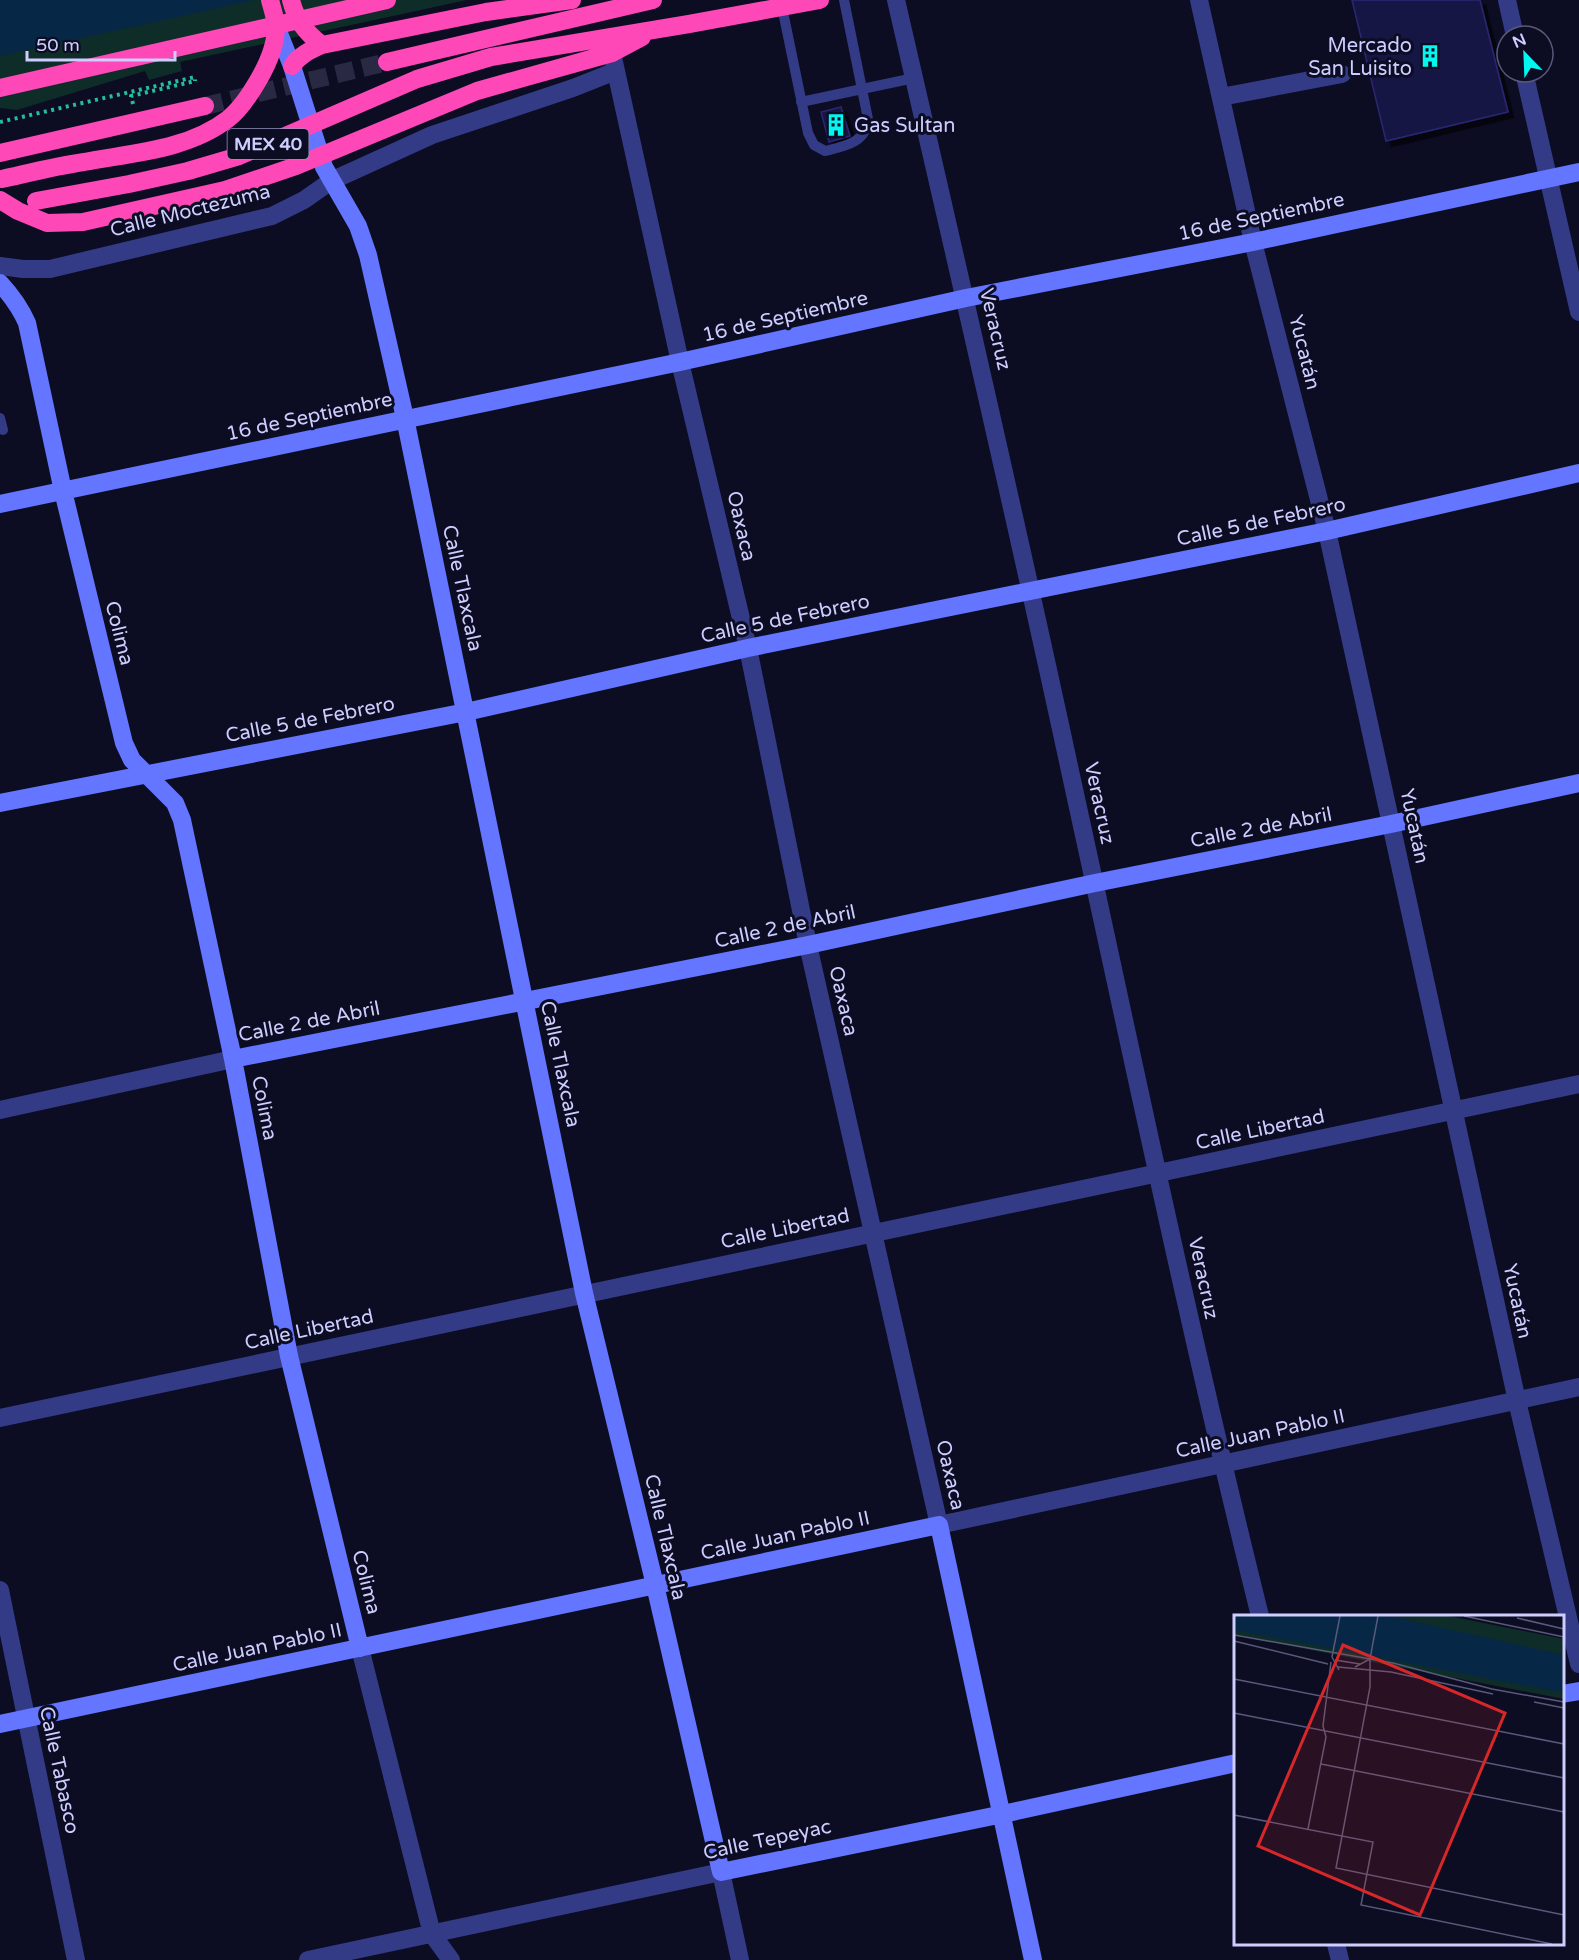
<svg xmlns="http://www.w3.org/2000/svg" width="1579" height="1960" font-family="'Varela Round',sans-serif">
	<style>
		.green { fill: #0e2d28 }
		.water { fill: #072746 }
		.building { fill: #191645; stroke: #2b2673; stroke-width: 1.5; filter: url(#shadow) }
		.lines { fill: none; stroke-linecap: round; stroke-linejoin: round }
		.highway-tunnel { stroke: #292944; stroke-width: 18; stroke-dasharray: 18 9; stroke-linecap: butt }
		.path { stroke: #24bd9f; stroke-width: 4; stroke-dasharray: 3 4.5; stroke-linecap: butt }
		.lane { stroke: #333b86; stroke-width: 10 }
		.street { stroke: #333b86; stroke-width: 18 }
		.secondary { stroke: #6475ff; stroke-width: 18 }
		.highway { stroke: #ff48b8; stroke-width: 18 }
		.labels { text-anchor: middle; stroke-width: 6; stroke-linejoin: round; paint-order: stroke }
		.shield { fill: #0c0c23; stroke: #9394bd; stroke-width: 1.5 }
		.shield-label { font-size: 18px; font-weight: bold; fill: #cdceff }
		.poi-label { font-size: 20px; fill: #cdceff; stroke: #0c0c23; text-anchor: end }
		.street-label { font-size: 20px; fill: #cdceff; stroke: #0c0c23 }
		.inset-road { fill: none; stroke: #595a7b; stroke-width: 1.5 }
		.view { fill: #d62828; fill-opacity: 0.15; stroke: #d62828; stroke-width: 3 }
		.inset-edge { fill: none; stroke: #cdceff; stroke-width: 3 }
	</style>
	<defs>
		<filter id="shadow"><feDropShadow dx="5.5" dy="5.5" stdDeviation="0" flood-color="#0009"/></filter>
	</defs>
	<rect width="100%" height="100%" fill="#0c0c23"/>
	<path class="green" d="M0,0H467L180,62L182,71L149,80L145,71L17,110L0,108Z"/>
	<path class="water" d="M0,0H255L0,56Z"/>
	<path class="building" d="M1352,0H1480L1508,112L1386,141Z
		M841,107L850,136L829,142L821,112Z"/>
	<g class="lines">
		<path class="highway-tunnel" d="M205,106L387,62"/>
		<path class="path" d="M133,104L131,96L195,81
			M0,122L195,77V81"/>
		<path class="lane" d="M782,7L808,133L814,145L825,151C845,146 866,143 868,119L844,0
			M801,102L914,78
			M0,418L3,430"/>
		<path class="street" d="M896,0C956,260 1016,519 1072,780C1133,1059 1191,1339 1260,1616
			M1199,0L1253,242L1327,531L1517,1401L1579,1664
			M1507,0L1515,36
			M612,53L680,362L748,648L808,945L939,1525L1579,1387
			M1524,72L1579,312
			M1221,97L1342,74
			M0,266L23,269H50L272,216L304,200L331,181L432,135L573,88L616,71
			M0,1110L233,1059
			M0,1418L1579,1084
			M0,1590L76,1960
			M360,1648L432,1934L451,1960
			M1336,1944L1340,1960
			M308,1960L721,1872L740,1960"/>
		<path class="secondary" d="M276,26L292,66L324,167L358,226L368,255L405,418L584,1293L655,1585L721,1872L1003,1814L1236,1763
			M0,283C12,296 20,307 27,323L63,491L124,743L132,760L175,803L182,820L233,1059L289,1356L360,1648
			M0,504L680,362L966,298L1253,242L1579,172
			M0,803L466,712L748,648L1327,531L1579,473
			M233,1059L808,945L1095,883L1391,824L1579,783
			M1562,1694L1579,1691
			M0,1724L939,1525L1033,1960"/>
		<path class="highway" d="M291,0C296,20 306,33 322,45
			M387,62L653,0
			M292,66C300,55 310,50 322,45L486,12L572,0
			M0,88L387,0
			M0,153L205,106
			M2,179C29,173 56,166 84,162C131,153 188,150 228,119C241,109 251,93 259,79C267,65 276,44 276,27C276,19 272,8 270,0
			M0,200L18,211L47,223L83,222L225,190L296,166L477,91L612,53L642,37
			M36,201L129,184L188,171L239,156L417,79L491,57L689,24L820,0"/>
	</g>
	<defs>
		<g id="building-bare" transform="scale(1.8)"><path d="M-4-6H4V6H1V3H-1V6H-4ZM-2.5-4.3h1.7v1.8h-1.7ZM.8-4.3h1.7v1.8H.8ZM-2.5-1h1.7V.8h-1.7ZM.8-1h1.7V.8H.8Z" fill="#00f8f0" stroke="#0c0c23" stroke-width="2.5" paint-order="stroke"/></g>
	</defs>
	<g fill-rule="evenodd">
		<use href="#building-bare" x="1430" y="56"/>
		<use href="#building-bare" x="836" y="125"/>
	</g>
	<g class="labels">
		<rect class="shield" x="227.5" y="129" width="81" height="30" rx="4.5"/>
		<g class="shield-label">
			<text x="268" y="150">MEX 40</text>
		</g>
		<g class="poi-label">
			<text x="1412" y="52">Mercado<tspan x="1412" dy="23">San Luisito</tspan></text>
			<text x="854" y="132" text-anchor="start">Gas Sultan</text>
		</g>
		<g class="street-label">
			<text transform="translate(190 210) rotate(-14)" y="7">Calle Moctezuma</text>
			<text transform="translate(1261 216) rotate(-12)" y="7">16 de Septiembre</text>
			<text transform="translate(785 316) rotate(-13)" y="7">16 de Septiembre</text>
			<text transform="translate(996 329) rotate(77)" y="7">Veracruz</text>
			<text transform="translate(1305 352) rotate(76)" y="7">Yucatán</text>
			<text transform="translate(309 416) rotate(-12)" y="7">16 de Septiembre</text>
			<text transform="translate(1261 521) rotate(-12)" y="7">Calle 5 de Febrero</text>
			<text transform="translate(742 526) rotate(77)" y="7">Oaxaca</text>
			<text transform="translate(463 588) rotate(78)" y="7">Calle Tlaxcala</text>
			<text transform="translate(785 618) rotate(-12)" y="7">Calle 5 de Febrero</text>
			<text transform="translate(120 633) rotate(76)" y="7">Colima</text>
			<text transform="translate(310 719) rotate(-11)" y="7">Calle 5 de Febrero</text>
			<text transform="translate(1100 803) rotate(78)" y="7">Veracruz</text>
			<text transform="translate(1415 826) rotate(78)" y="7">Yucatán</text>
			<text transform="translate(1261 827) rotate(-11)" y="7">Calle 2 de Abril</text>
			<text transform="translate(785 926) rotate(-12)" y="7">Calle 2 de Abril</text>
			<text transform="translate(844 1001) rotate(77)" y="7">Oaxaca</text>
			<text transform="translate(309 1021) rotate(-11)" y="7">Calle 2 de Abril</text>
			<text transform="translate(561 1064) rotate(78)" y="7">Calle Tlaxcala</text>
			<text transform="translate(265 1108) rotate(79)" y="7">Colima</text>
			<text transform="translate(1260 1129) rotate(-12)" y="7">Calle Libertad</text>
			<text transform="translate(785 1228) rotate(-12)" y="7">Calle Libertad</text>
			<text transform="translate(1204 1278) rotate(78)" y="7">Veracruz</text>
			<text transform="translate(1518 1301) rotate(78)" y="7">Yucatán</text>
			<text transform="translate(309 1329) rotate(-12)" y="7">Calle Libertad</text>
			<text transform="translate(1260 1433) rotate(-12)" y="7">Calle Juan Pablo II</text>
			<text transform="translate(951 1475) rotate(77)" y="7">Oaxaca</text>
			<text transform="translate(785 1535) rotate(-12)" y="7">Calle Juan Pablo II</text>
			<text transform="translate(666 1537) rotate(77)" y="7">Calle Tlaxcala</text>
			<text transform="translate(367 1582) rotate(76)" y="7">Colima</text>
			<text transform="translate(257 1647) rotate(-12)" y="7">Calle Juan Pablo II</text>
			<text transform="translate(60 1770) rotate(78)" y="7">Calle Tabasco</text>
			<text transform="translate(767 1839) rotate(-12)" y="7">Calle Tepeyac</text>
		</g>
	</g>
	<g transform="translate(1234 1615)">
		<rect width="330" height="330" fill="#0c0c23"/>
		<path d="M0,1H215L330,24V84L0,20Z" fill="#0e2d28"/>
		<path d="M0,1H155L330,40V78L0,15Z" fill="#072746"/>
		<path class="inset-road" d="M230,1L330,22M283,3L330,14M0,20L159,48L258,74L330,87M0,26L94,49M136,44V72L102,253L330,300M101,45L126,49M104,52L157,57L259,79M121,52L136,44L144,1M105,55L98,42L106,1M0,64L330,129M300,87L330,93M0,98L330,163M87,149L330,197M0,200L139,227L127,290L318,329M74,214L92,122L89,111L97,47"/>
		<path class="view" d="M109,30L271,98L186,300L24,231Z"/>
		<rect width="330" height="330" class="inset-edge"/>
	</g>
	<g transform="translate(1525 54) rotate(337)"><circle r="28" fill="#0c0c23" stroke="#595a7b" stroke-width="1.5"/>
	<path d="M0-4.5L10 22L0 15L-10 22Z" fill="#00f8f0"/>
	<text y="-9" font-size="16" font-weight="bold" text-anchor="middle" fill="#cdceff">N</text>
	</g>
	<path d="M27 51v9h148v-9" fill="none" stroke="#cdceff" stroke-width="3"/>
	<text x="36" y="51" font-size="18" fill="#cdceff" stroke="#0c0c23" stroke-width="4.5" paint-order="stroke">50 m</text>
</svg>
